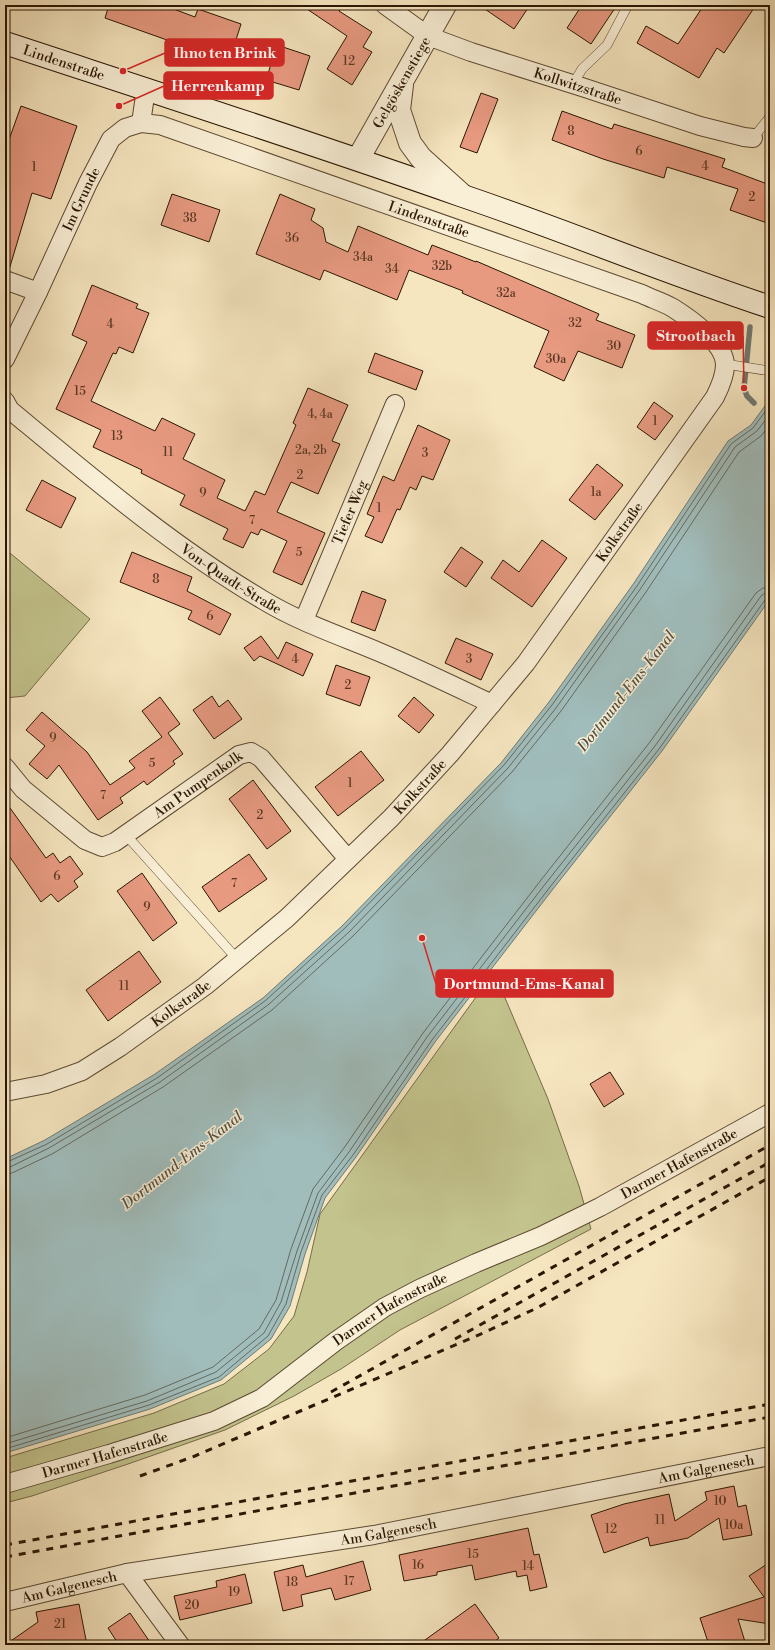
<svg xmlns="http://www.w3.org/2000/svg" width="775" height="1650" font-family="'Libre Bodoni',serif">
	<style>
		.green { fill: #c3c38d; stroke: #766c48 }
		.water { fill: #a0bdbc; stroke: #717a72 }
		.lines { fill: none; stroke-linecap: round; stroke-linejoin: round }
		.shore { stroke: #656a5f; stroke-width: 1 }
		.stream { stroke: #717a72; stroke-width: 5.5 }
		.building { fill: #e89a81; stroke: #2a1602 }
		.service-casing { stroke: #5d4a32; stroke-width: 10 }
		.minor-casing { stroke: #5d4a32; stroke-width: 20 }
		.tertiary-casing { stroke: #5d4a32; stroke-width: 24 }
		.secondary-casing { stroke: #2a1602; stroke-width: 24 }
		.service { stroke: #f9efd6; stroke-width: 9 }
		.minor { stroke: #f9efd6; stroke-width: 18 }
		.tertiary { stroke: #f9efd6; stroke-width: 22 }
		.secondary { stroke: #f9efd6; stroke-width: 22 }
		.rail { stroke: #2a1602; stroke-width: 3; stroke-dasharray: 7 7; stroke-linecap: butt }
		.labels { text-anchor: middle; stroke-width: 3; stroke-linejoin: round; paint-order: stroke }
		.number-label { font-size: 12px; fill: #5a3722 }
		.street-label { font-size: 14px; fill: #2a1602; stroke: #f9efd6 }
		.water-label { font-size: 15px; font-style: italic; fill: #535043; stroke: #f9efd6 }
		.leader { fill: none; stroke: #d62828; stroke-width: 1.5 }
		.callout-dot { fill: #d62828; stroke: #f9efd6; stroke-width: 1.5 }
		.callout { fill: #d62828; stroke: #d62828; stroke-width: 1.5 }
		.callout-label { font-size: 15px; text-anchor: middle; font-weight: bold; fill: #fff }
	</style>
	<rect width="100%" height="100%" fill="#f6e6c0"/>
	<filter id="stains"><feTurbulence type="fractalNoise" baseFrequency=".005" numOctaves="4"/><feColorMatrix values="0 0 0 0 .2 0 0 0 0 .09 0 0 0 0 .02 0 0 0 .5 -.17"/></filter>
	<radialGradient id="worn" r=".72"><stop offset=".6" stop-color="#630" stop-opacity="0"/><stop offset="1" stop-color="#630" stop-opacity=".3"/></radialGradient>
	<path class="green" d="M5,549L90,619L25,696L5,698Z
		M494,972L548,1099L579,1186L591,1229L400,1330L341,1369L294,1396L225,1430L128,1464L32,1496L5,1503V1458L154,1413L224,1384L269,1349L294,1316L307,1272L320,1214Z"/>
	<path class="water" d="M770,399V599L662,751L553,889L435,1042L356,1157L325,1198L305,1254L290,1306L271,1339L221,1380L150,1409L5,1453V1159L45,1140L155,1074L263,998L342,926L501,763L549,702L634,583L728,441L751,425Z"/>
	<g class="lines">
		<path class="shore" d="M5,1163L47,1144L157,1078L265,1001L345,928L504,765L552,705L637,586L731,444L753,428L770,405
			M5,1168L10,1167L49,1148L160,1082L268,1005L349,932L508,768L556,708L641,588L735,447L757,431L770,414
			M5,1174L12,1173L52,1154L163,1087L272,1010L353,936L512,772L561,711L646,592L739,452L761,436L770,424
			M5,1438L145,1395L213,1367L259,1329L276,1300L291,1249L313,1189L344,1148L423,1033L541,880L650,742L756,593L763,588L770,587
			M5,1444L147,1401L216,1372L264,1333L281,1302L297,1251L318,1193L349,1152L427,1037L546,883L655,746L761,596L765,593H770
			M5,1449L149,1405L219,1377L268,1336L286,1304L301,1252L322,1195L353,1155L432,1040L550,887L659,749L765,600L770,598"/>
		<path class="stream" d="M750,327L744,388L747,396L754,403"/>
	</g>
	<path class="building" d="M109,5H163L195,17L198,9L241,24L229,62L105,18Z
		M301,5H343L339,11L372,32L363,47L372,52L352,85L327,69L347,36Z
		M479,5H530L514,29Z
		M582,5H617L591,44L567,28Z
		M704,5H756L724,53L717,48L699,78L637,43L646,26L678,44Z
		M277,45L310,56L299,90L266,80Z
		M481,93L498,99L477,153L460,147Z
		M21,106L77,126L51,199L32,193L9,270H5V151Z
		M562,111L612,129L614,124L725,159L722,167L770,185V224L730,210L738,189L667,167L664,178L603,159L552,140Z
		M172,194L220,210L209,242L161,225Z
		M280,194L315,209L311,220L323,228L326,242L348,252L358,226L428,255L432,245L476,262V261L599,314L596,320L635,335L622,368L578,351L564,381L534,367L549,331L462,293L463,291L409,270L397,300L324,270L320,280L256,254Z
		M92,285L138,304L136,308L149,313L133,353L119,347L116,354L113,353L91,401L155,431L162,418L195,434L183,459L225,480L217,498L245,511L255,491L265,495L296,425L293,423L308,388L348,405L332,441L340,444L318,494L291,482L277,512L325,533L302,585L273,572L287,541L261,529L258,535L251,532L243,548L223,539L228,529L180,505L185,495L141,473L142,470L93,447L101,430L56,409L87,342L72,335Z
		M375,353L423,371L416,390L368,372Z
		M654,402L673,416L655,440L637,427Z
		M418,425L450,440L433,480L422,476L416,490L410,487L400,510L397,509L382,543L365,536L374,517L367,514L383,476L394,481Z
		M597,464L623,485L595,520L569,500Z
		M42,480L76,498L61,528L26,510Z
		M542,540L567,558L532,607L491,578L503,560L519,572Z
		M461,547L483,562L466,587L444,572Z
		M132,552L192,577L187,591L231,614L220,635L188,619L192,611L120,582Z
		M362,591L386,600L375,631L351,622Z
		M261,636L278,659L286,642L313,654L303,676L260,656L254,661L244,648Z
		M456,638L493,654L481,680L445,663Z
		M336,665L370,677L360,706L326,694Z
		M212,696L219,707L228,700L242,719L214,739L193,710Z
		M160,697L180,724L168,733L183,754L173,761L175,764L147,785L144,781L120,798L123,803L98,820L59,765L47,779L29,764L45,746L26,730L42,712L87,752L110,785L135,768L129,761L162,737L142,711Z
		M414,697L434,715L419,733L398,716Z
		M361,751L384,780L338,816L315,787Z
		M253,780L291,831L267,849L229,799Z
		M5,801L46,858L53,853L60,863L70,856L83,874L74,881L78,887L58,902L51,894L41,902L5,850Z
		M249,854L267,879L219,912L202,887Z
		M142,873L177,923L153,941L117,891Z
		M139,951L161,982L108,1021L86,990Z
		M610,1072L624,1094L604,1107L590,1084Z
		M734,1486L738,1507L746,1505L752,1535L723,1540L719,1518L688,1538L650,1546L648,1537L604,1553L591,1515L624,1504L669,1494L675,1521L707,1500L705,1492Z
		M528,1528L534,1555L539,1554L547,1587L530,1591L527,1575L517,1577L516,1571L475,1580L472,1565L437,1572V1575L404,1581L399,1555Z
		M363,1561L371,1590L335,1600L331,1588L301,1595L303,1606L283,1611L274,1572L303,1565L306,1577Z
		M770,1562V1624L738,1619L746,1645H709L700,1618L764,1597L749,1576Z
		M245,1574L252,1603L180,1620L174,1596L217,1587L216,1581Z
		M79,1604L87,1645H5L38,1622L36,1612Z
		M475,1604L499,1638L490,1645H418Z
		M130,1613L152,1645H119L108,1628Z"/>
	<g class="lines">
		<g class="service-casing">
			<path id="service" d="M573,84L582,69L607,45L628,5
				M753,138L770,117
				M725,364L770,371
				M126,835L238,960"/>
		</g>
		<g class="minor-casing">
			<g id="minor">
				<path id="s1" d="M385,5L428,36L471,52L585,88L700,126L744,137L753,138"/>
				<path d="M5,280L38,292"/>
				<path id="s2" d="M5,359L38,292L88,183L111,139L125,128L141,123"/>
				<path id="s3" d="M5,401L10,410C91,477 172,546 263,600C299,622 341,636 379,652C417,668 454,686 492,704"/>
				<path id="s4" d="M304,620L395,404"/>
				<path id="s5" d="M5,767L23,789L85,840L102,847L115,842L239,755L251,752L261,758L348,859"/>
				<path id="s6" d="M5,1092L46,1084L82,1071L120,1047L205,986L287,918L391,818L450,754L526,663L715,397C720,387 725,375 725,365C725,343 689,318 673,308C663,302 652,299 642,294L160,125L141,123L146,89"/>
				<path id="s7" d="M5,1484L109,1454L214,1421L262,1398L336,1341L385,1307L419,1289L476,1263L541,1236L600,1207L770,1113"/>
				<path d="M127,1573L180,1645"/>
				<path id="s8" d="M5,1602L127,1573L374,1535L770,1456"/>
			</g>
		</g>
		<g class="tertiary-casing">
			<g id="tertiary">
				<path d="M402,85L399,110L410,143L421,158L462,195"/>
				<path id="s9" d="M358,159L445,5"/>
			</g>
		</g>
		<g class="secondary-casing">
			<g id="secondary">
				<path id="s10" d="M5,43C157,93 309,142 460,195C564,230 666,273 770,307"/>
			</g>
		</g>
		<use href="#service" class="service"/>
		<use href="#minor" class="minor"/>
		<use href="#tertiary" class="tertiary"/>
		<use href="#secondary" class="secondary"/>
		<path class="rail" d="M455,1339L770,1162
			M331,1392L770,1145
			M140,1476L195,1456L483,1333L537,1308L770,1177
			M5,1545L770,1404
			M5,1557L770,1417"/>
	</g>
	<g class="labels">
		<g class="number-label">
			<text x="349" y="65">12</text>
			<text x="571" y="135">8</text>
			<text x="639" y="155">6</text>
			<text x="705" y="170">4</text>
			<text x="34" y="171">1</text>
			<text x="752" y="201">2</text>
			<text x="190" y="222">38</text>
			<text x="292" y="242">36</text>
			<text x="363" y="261">34a</text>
			<text x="442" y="270">32b</text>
			<text x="392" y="273">34</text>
			<text x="506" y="297">32a</text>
			<text x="575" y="327">32</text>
			<text x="110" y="328">4</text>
			<text x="614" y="350">30</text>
			<text x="556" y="363">30a</text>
			<text x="80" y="395">15</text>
			<text x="320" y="418">4, 4a</text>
			<text x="655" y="425">1</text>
			<text x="117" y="440">13</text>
			<text x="311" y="454">2a, 2b</text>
			<text x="168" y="456">11</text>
			<text x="425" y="457">3</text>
			<text x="300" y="479">2</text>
			<text x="596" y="496">1a</text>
			<text x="203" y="497">9</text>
			<text x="379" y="512">1</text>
			<text x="252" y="524">7</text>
			<text x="299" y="556">5</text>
			<text x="156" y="583">8</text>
			<text x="210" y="620">6</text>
			<text x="295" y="663">4</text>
			<text x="469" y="663">3</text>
			<text x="348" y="689">2</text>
			<text x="53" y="742">9</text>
			<text x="152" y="767">5</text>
			<text x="350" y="787">1</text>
			<text x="103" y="799">7</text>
			<text x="260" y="819">2</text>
			<text x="57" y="880">6</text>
			<text x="234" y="887">7</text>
			<text x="147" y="911">9</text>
			<text x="124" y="990">11</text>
			<text x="720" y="1505">10</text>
			<text x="660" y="1524">11</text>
			<text x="734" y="1529">10a</text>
			<text x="611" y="1533">12</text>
			<text x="473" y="1558">15</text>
			<text x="418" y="1569">16</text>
			<text x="528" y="1570">14</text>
			<text x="349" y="1585">17</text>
			<text x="292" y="1586">18</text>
			<text x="234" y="1596">19</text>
			<text x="192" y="1609">20</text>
			<text x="60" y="1628">21</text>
		</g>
		<g class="street-label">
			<text dy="5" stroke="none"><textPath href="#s10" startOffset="62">Lindenstraße</textPath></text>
			<text dy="5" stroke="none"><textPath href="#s9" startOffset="88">Gelgöskenstiege</textPath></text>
			<text dy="5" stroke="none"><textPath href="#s1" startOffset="211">Kollwitzstraße</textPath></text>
			<text dy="5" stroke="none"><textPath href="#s2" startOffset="177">Im Grunde</textPath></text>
			<text transform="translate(429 219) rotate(19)" y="5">Lindenstraße</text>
			<text dy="5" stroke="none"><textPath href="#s4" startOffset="117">Tiefer Weg</textPath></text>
			<text dy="5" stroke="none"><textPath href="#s6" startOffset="847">Kolkstraße</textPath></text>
			<text dy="5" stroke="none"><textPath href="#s3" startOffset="289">Von-Quadt-Straße</textPath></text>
			<text dy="5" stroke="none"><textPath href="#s5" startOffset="242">Am Pumpenkolk</textPath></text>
			<text dy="5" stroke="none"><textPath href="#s6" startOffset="523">Kolkstraße</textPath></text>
			<text dy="5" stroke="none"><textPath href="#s6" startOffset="200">Kolkstraße</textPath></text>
			<text dy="5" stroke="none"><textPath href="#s7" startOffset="752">Darmer Hafenstraße</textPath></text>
			<text dy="5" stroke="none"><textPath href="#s7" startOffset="428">Darmer Hafenstraße</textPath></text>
			<text dy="5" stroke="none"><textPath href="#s7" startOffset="104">Darmer Hafenstraße</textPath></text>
			<text dy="5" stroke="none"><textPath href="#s8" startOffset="714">Am Galgenesch</textPath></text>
			<text dy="5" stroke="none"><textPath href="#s8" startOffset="390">Am Galgenesch</textPath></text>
			<text dy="5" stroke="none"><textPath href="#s8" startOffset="66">Am Galgenesch</textPath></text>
		</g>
		<g class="water-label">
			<text transform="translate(626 691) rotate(-52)" y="5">Dortmund-Ems-Kanal</text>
			<text transform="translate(182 1160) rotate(-38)" y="5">Dortmund-Ems-Kanal</text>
		</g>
	</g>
	<path class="leader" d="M123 71L165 53M119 106L164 86M744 388L743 336M422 938L436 984"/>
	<g class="callout-dot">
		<circle cx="123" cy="71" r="4"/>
		<circle cx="119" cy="106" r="4"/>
		<circle cx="744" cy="388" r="4"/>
		<circle cx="422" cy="938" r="4"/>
	</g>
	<g class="callout">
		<rect x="165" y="39" width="119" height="27" rx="4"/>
		<rect x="164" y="72" width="109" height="27" rx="4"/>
		<rect x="648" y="322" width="95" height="27" rx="4"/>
		<rect x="436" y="970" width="177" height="27" rx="4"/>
	</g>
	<g class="callout-label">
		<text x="225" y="58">Ihno ten Brink</text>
		<text x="218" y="91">Herrenkamp</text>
		<text x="696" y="341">Strootbach</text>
		<text x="524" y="989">Dortmund-Ems-Kanal</text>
	</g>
	<rect width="775" height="1650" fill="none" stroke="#f6e6c0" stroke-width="20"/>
	<rect x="6" y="6" width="763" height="1638" fill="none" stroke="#2a1602" stroke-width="2"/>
	<rect x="10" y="10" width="755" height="1630" fill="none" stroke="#2a1602"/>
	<rect width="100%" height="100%" filter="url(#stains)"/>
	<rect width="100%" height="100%" fill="url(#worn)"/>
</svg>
